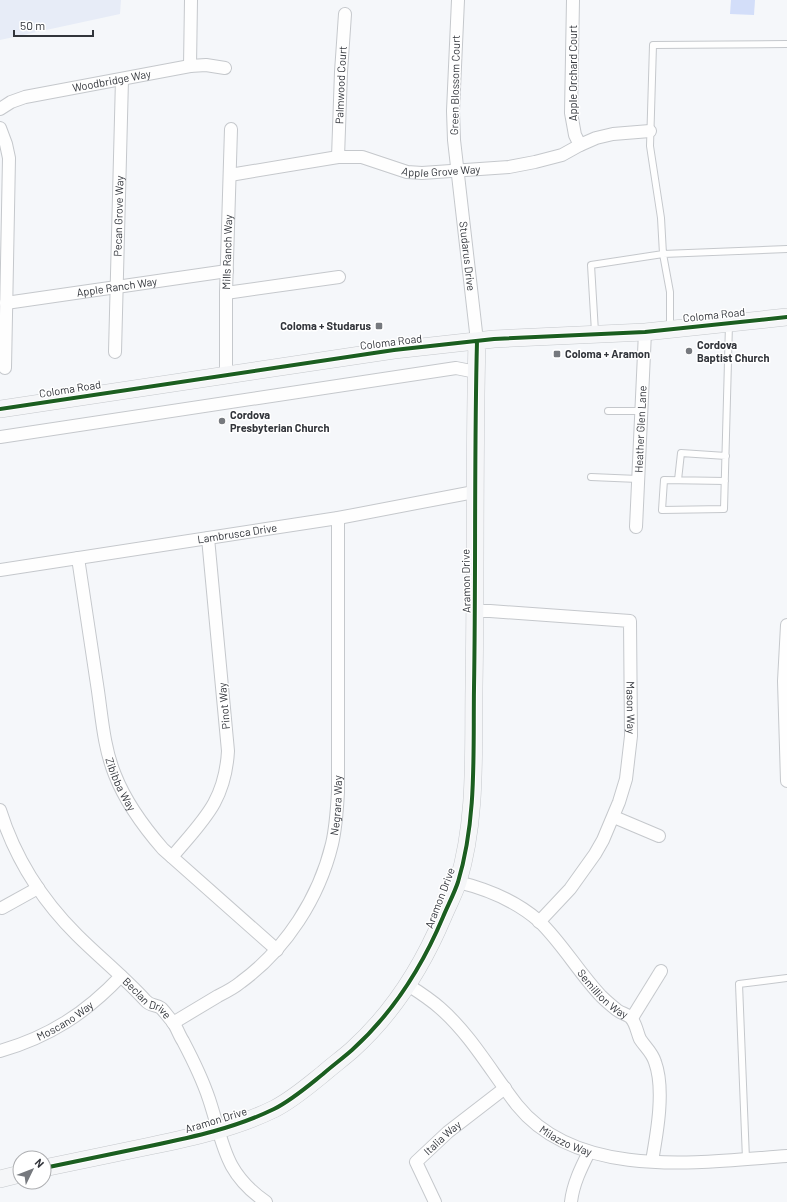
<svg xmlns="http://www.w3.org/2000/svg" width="787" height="1202" font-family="Barlow,sans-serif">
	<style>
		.built { fill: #e7ecf7 }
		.green { fill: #d3def9 }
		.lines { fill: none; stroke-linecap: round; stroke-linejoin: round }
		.lane-casing { stroke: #c5c8cc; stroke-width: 8 }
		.street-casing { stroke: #c5c8cc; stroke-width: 14 }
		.secondary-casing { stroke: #c5c8cc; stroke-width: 18 }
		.lane { stroke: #fefefe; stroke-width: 6 }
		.street { stroke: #fefefe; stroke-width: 12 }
		.secondary { stroke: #f5f6f8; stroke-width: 17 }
		.cycleway-casing { stroke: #fff; stroke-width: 6 }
		.cycleway { stroke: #1b5e20; stroke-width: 4 }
		.poi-dot { fill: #76797e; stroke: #fff; stroke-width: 1.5 }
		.labels { text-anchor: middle; stroke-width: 3; stroke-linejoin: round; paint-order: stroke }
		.street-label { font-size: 11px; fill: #32353b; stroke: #fff }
		.poi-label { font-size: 11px; font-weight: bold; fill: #32353b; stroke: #fff; text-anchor: start }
	</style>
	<rect width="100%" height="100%" fill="#f5f7fa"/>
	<path class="built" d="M0,0H121L120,14L0,40Z"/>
	<path class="green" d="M731,0H755L754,15L730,14Z"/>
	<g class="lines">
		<g class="lane-casing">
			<path id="lane" d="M670,327V292L663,254L661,218L650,146L653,45L787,44
				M595,332L591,265L663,254L787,249
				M608,411H641
				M591,477L638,479
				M678,480L681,453L726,456
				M725,481L664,480L662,510L724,509L729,324
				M746,1159L739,984L787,978"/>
		</g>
		<g class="street-casing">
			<g id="street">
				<path id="s1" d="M458,0L453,111L454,140L477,341"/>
				<path d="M573,0L571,113L575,135L580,145"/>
				<path d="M190,66L191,0"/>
				<path id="s2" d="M0,109L11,102L25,97L190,66L206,65L225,68"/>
				<path d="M0,128L6,144L9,158L5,368"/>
				<path id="s3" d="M338,157L341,72L345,14"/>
				<path id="s4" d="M230,175L338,157H362L407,172L422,173L509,167L535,162L562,155L580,145L596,138L613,134L650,131"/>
				<path d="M226,293L339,277"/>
				<path id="s5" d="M6,303L227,271"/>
				<path id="s6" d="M115,352L122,79"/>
				<path id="s7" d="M226,375V293L231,129"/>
				<path d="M0,437L456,368L476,372"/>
				<path id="s8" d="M636,527L645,332"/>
				<path id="s9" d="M78,558C85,602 91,647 98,691C102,719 104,748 115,775C126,803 143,826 163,849L277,950"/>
				<path id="s10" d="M0,570L338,518L474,492"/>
				<path id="s11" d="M475,611H490L630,621L631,736L626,779L619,802L603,840L595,854L570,889L539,922"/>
				<path d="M787,625L784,681L787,781"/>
				<path id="s12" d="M0,810C15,858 42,900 77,935C99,957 124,977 145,1000C151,1007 155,1004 161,1008C165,1012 169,1018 173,1022C177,1028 179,1035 183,1041C193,1060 202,1078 209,1099C224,1144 223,1172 266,1202"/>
				<path d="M614,817L659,836"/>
				<path d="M172,857C203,820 225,802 228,751L208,538"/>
				<path id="s13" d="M458,882C487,889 516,901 539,921C562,943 579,973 601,996C606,1001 612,1006 617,1010C621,1013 626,1014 630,1017C636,1022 637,1033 640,1039C645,1047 652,1052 655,1062C665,1089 657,1133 652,1161"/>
				<path d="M2,908L38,888"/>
				<path id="s14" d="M408,985C419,992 430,999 440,1008C471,1035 492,1073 517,1105C578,1181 702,1162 787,1156"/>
				<path d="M632,1018L661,971"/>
				<path id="s15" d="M173,1023C188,1014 203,1005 218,996C226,992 234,988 241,982C286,949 319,898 332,844C336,827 337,810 338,792V518"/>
				<path id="s16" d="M0,1051C49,1037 86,1013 121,976"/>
				<path id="s17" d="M435,1202L416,1162L448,1132L505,1088"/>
				<path d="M571,1202C573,1184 581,1168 589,1152"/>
			</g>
		</g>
		<g class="secondary-casing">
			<path id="secondary" d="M0,409L394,350L494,339L645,332L787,317
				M44,1168C79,1161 115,1153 150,1146C193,1137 235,1128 274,1109C292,1100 308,1086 323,1074C332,1066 343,1058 352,1050C393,1013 422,967 443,917C448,905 454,894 458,882C477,819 473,753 474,688C476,572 474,457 477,341
				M0,1179L20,1174"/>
		</g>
		<use href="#lane" class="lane"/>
		<use href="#street" class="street"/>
		<use href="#secondary" class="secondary"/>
		<g class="cycleway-casing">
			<path id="cycleway" d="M0,409L394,350L494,339L645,332L787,317
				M44,1168C79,1161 115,1153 150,1146C193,1137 235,1128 274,1109C292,1100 308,1086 323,1074C332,1066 343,1058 352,1050C393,1013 422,967 443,917C448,905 454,894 458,882C477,819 473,753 474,688C476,572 474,457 477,341"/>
		</g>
		<use href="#cycleway" class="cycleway"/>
	</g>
	<g class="poi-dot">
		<rect x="375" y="322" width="8" height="8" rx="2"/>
		<circle cx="689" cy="351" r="4"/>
		<rect x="553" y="350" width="8" height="8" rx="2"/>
		<circle cx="222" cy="421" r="4"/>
	</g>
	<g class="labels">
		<g class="street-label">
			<text transform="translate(573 73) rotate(-90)" y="4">Apple Orchard Court</text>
			<text dy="4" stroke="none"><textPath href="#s2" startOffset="116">Woodbridge Way</textPath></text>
			<text dy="4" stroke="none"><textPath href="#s3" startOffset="72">Palmwood Court</textPath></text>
			<text transform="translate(455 85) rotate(-89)" y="4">Green Blossom Court</text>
			<text dy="4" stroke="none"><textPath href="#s4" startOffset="215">Apple Grove Way</textPath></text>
			<text dy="4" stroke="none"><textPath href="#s6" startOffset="136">Pecan Grove Way</textPath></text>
			<text dy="4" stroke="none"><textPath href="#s7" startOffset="123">Mills Ranch Way</textPath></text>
			<text dy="4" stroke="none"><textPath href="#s1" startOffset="257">Studarus Drive</textPath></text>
			<text dy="4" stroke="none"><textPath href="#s5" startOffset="112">Apple Ranch Way</textPath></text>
			<text transform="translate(714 315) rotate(-6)" y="4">Coloma Road</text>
			<text transform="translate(391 342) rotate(-7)" y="4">Coloma Road</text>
			<text transform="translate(70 389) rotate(-9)" y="4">Coloma Road</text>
			<text dy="4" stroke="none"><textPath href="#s8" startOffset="98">Heather Glen Lane</textPath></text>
			<text dy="4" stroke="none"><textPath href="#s10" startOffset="240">Lambrusca Drive</textPath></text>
			<text transform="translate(466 581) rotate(-91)" y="4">Aramon Drive</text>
			<text transform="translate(224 706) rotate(-95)" y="4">Pinot Way</text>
			<text dy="4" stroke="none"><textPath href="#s11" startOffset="242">Mason Way</textPath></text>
			<text dy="4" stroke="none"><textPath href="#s9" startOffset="231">Zibibba Way</textPath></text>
			<text dy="4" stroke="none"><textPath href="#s15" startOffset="287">Negrara Way</textPath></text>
			<text transform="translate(440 898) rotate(-69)" y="4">Aramon Drive</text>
			<text dy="4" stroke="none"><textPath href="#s13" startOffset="188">Semillion Way</textPath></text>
			<text dy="4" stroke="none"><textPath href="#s12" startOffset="243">Beclan Drive</textPath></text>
			<text dy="4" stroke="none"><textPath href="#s16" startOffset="72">Moscano Way</textPath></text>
			<text transform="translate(216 1120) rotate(-17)" y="4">Aramon Drive</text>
			<text dy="4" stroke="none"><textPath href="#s17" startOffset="80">Italia Way</textPath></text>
			<text dy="4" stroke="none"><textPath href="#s14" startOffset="225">Milazzo Way</textPath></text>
		</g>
		<g class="poi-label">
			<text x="371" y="330" text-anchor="end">Coloma + Studarus</text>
			<text x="697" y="349">Cordova<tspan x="697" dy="13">Baptist Church</tspan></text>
			<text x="565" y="358">Coloma + Aramon</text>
			<text x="230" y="419">Cordova<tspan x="230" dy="13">Presbyterian Church</tspan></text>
		</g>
	</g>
	<g transform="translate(32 1170) rotate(47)"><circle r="19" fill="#ffffff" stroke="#adaeb1"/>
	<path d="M0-3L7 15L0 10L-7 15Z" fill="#76797e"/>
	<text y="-6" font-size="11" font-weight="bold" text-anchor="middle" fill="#32353b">N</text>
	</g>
	<path d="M14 30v6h79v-6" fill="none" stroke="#32353b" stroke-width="2"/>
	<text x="20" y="30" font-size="12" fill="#32353b" stroke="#ffffff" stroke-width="3" paint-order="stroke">50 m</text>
</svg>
